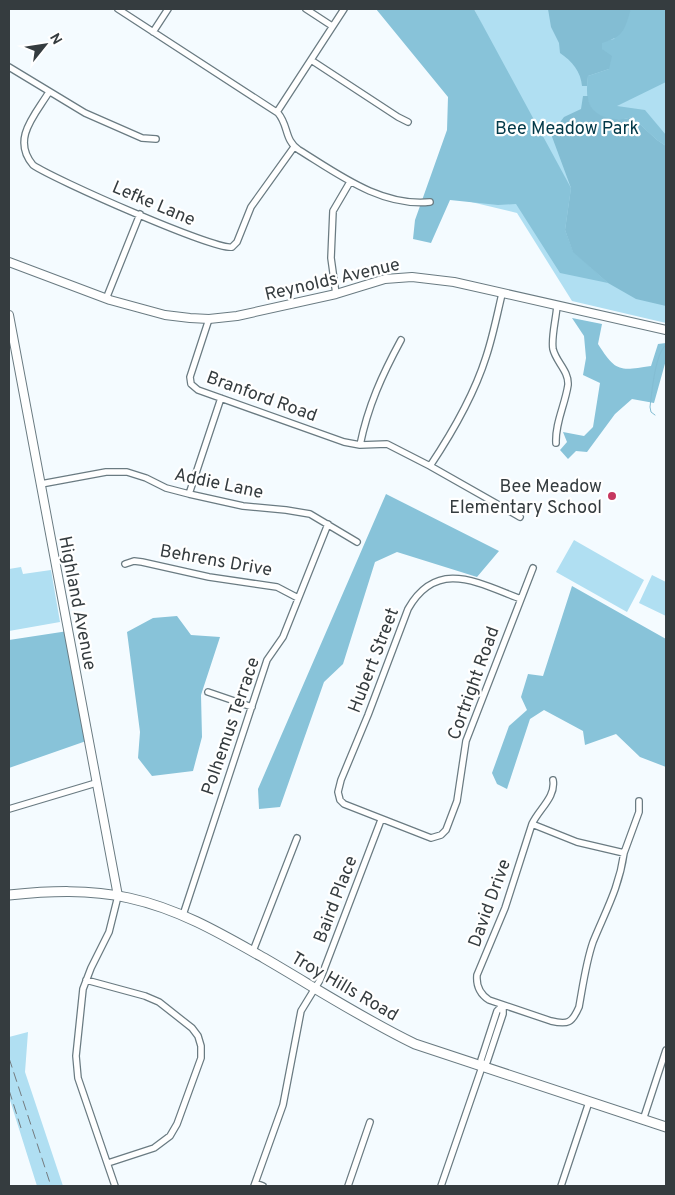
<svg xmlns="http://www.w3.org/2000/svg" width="675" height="1195" font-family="Overpass,sans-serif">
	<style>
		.green { fill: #b0dff2 }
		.forest { fill: #88c3d9 }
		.water { fill: #83bdd3 }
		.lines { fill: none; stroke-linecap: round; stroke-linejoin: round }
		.stream { stroke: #83bdd3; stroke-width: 1 }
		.minor-casing { stroke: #6a7b82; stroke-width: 8 }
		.tertiary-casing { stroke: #6a7b82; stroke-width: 10 }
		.secondary-casing { stroke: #6a7b82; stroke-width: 11 }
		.minor { stroke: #fff; stroke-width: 5.5 }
		.tertiary { stroke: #fff; stroke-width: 8 }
		.secondary { stroke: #fff; stroke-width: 9 }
		.rail { stroke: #747b7f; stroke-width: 1; stroke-dasharray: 10 5; stroke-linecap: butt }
		.poi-dot { fill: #c6375f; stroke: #fff; stroke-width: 2 }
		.labels { text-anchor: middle; stroke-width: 4.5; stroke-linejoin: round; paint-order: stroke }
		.park-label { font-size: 18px; fill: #023949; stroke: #fff }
		.street-label { font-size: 18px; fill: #353c3f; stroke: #fff }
		.poi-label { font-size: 18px; fill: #353c3f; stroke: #fff; text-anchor: end }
	</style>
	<rect width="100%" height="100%" fill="#f4fbff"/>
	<path class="green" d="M474,9H666V323L572,301L517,213L446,196L488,37Z
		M574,540L644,580L627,612L556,572Z
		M21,567L23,574L51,570L60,622L9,631V569Z
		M652,575L666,582V616L639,603Z
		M28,1032L25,1072L63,1186H37L9,1097V1037Z"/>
	<path class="forest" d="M376,9H474L571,188L565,230L573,251L608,283L560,273L516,204L498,205L450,200L431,243L413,239L415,220L447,130L448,97Z
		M631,9H666V82L617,106L645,110L666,135V146L657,140L632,117C619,122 595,120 589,104C586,96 587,84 588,76L609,69L602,49V42L614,39Z
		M572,318L602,324L598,344C616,372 619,371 651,366L658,344L666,343V360L654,403L632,399L615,414L587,452L576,451L568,459L560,450L567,442L563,432L584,436L593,427L600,383L583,375L586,358L584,336Z
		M386,494L499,551L477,577L397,552L375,562L343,664L324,682L280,807L259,809L258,789Z
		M572,586L666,639V767L640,757L616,734L585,745L583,731L544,710L530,719L507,789L497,784L492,773L509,726L527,710L521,697L528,674L543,676Z
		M177,616L191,635L220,637L201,695L202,737L193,771L152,776L138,758L140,732L127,632L153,618Z
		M68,631L89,740L9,768V640Z"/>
	<path class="water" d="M548,9H631C624,30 625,36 602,43V49L612,56L609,69L588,76L587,86H582C581,72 572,61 560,53L559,43L551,27Z
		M583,96H588C588,117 616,123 632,117L657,140L666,146V306L636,299L608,283L573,252L565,230L571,188L551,134L564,117L581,109Z"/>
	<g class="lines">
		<path class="stream" d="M655,415L651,412L650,407C652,392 655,353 666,345"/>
		<g class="minor-casing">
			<path id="minor" d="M118,9L278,113C289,126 284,140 299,150C338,174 381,207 430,202
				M306,9L332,26
				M153,32L168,9
				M311,60L398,117L408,122
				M9,67L85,113L142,138L156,139
				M49,92C35,115 11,139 33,165C53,179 216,251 232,247L237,242L251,207L294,147
				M277,112L344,9
				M336,294L331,258L333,211L350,182
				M106,299L140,214
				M209,319L190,377L191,384L198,390L344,442L360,445L387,444L430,466L520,517
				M556,443C555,423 565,405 568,385C569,371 556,362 553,349C551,338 556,319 557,306
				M360,445C368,406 382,375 401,340
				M430,466C452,433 474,395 486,357C493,336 497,315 502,294
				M41,484L106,472H127L146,478L166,488L189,494L243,506L286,510L310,514L357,542
				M189,494L221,398
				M125,564L134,561L142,562L209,577L277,587L298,598
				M521,599C478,583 437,558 408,609L368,715L341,780L338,792L340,800L344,804L431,838L441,835L446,830L457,801L466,741L533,568
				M208,692L252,707
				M553,780C556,797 539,809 532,824L505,908L477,975C476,986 480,994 489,1000L551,1021C568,1025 572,1023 579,1007C583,985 586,962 593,942C606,910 619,888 624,853
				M9,809L96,783
				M532,824L577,842L624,853L639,812V801
				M183,915L267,660L283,637L328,524
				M253,951L297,838
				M86,980L145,996L159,1002L192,1028L198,1036L201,1046V1058L177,1124L170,1136L154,1148L108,1163
				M482,1067L481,1060L497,1011L503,1005
				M643,1120L666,1050
				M255,1183L263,1186
				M115,1186L78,1078L76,1056L83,989L91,968L109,932L118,896
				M254,1186L283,1105L301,1011L320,980L381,820
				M348,1186L370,1122
				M441,1186L482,1067L487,1062L503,1014V1005
				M561,1186L589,1102"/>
		</g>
		<g class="tertiary-casing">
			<path id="tertiary" d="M9,262L110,300L165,315L190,318L209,319L237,316L336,294L385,279L412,277L454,282L666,330
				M9,315L118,896"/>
		</g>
		<g class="secondary-casing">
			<path id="secondary" d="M9,895C49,891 89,889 129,898C179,909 220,933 264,958C314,987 363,1019 415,1044L666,1127"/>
		</g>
		<use href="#minor" class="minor"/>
		<use href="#tertiary" class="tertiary"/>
		<use href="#secondary" class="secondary"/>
		<path class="rail" d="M9,1058L51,1186
			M9,1090L21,1128"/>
	</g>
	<circle class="poi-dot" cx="612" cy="496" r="5"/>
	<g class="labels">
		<g class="park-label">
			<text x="567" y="134">Bee Meadow Park</text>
		</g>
		<g class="street-label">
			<text transform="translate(154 203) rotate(23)" y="6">Lefke Lane</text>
			<text transform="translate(332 279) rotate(-13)" y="6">Reynolds Avenue</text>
			<text transform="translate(262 396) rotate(20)" y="6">Branford Road</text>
			<text transform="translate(219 483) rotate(12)" y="6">Addie Lane</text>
			<text transform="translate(216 560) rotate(10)" y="6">Behrens Drive</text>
			<text transform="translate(78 603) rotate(79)" y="6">Highland Avenue</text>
			<text transform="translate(373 660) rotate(-69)" y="6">Hubert Street</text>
			<text transform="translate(473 683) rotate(-70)" y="6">Cortright Road</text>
			<text transform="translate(230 726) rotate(-71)" y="6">Polhemus Terrace</text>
			<text transform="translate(335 899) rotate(-69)" y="6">Baird Place</text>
			<text transform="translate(489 903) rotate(-70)" y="6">David Drive</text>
			<text transform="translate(345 986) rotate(30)" y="6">Troy Hills Road</text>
		</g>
		<g class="poi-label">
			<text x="602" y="492">Bee Meadow<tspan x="602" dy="21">Elementary School</tspan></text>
		</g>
	</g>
	<rect width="675" height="1195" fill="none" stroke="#353c3f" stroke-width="20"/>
	<g transform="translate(45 45) rotate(60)" stroke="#ffffff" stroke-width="4" paint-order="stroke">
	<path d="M0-4L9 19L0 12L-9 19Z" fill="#353c3f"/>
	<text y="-8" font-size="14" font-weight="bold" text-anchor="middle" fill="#353c3f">N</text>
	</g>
</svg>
